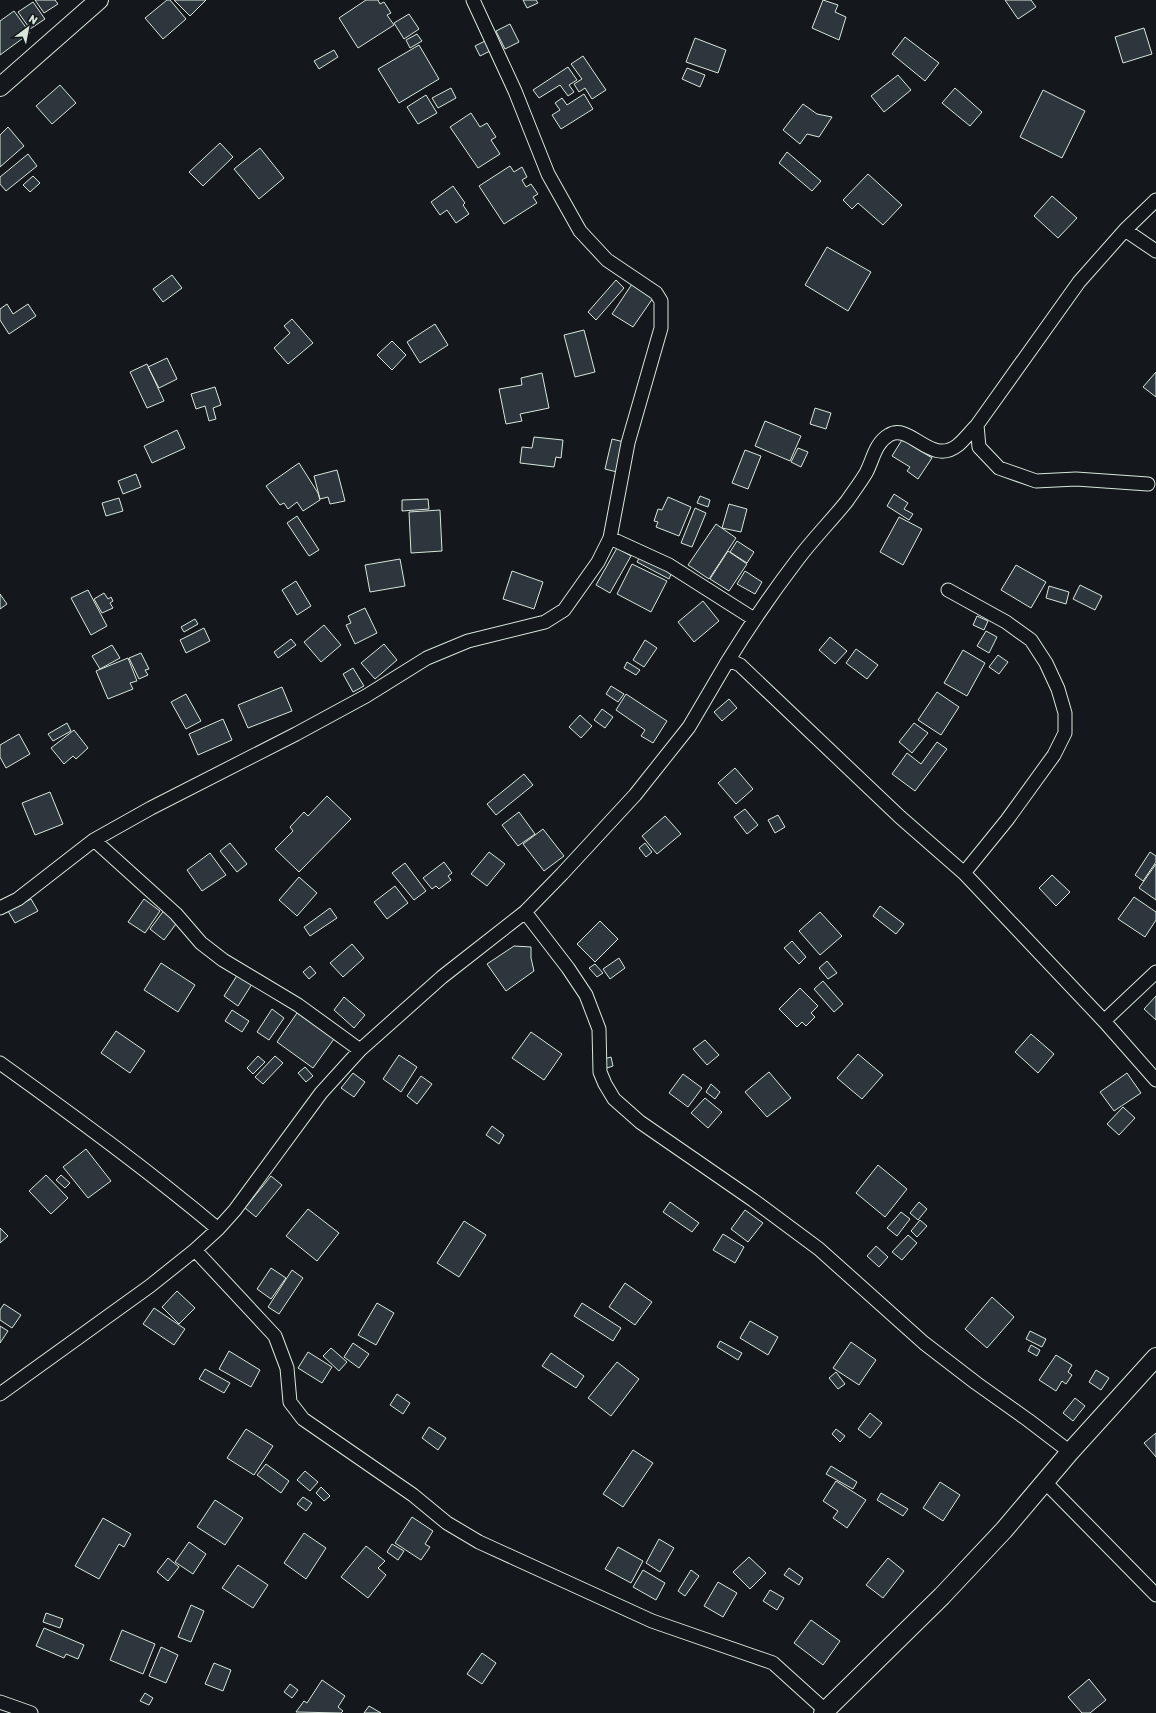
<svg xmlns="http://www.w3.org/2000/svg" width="1156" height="1713" font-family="Rubik,sans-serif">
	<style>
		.building { fill: #2c363c; stroke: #d8e6dc }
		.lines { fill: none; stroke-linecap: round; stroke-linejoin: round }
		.street-casing { stroke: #d8e6dc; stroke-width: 15 }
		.secondary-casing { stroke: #d8e6dc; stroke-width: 20 }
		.street { stroke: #14181c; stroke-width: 13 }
		.secondary { stroke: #14181c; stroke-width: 18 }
	</style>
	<rect width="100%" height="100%" fill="#14181c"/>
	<path class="building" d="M35,0H55L58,4L44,13Z
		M167,0H170L186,19L163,39L145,18Z
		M174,0H206L190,16Z
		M366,0H378L380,4L384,2L391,13L387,15L394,25L358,48L339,18Z
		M523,0H536L538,3L527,8Z
		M823,0L838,5L835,12L846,17L839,40L812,28Z
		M1005,0H1031L1036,7L1018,19Z
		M33,2L45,19L30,29L18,12Z
		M14,11L30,33L0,55V21Z
		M409,14L419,29L404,39L394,23Z
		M510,24L519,42L505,49L496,31Z
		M1144,28L1152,54L1123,63L1115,37Z
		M417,34L422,41L410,48L406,40Z
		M905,37L939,63L925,81L892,54Z
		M695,38L726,50L718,73L686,62Z
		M485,41L490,51L480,56L475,46Z
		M419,45L439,79L399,103L378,69Z
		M334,50L338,57L319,69L314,61Z
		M583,56L606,90L592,99L585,88L579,92L574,84L582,79L571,64Z
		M568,67L577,80L569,85L574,92L568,96L560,85L539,98L533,90Z
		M687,68L705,75L700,87L682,79Z
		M898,75L911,90L884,112L871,96Z
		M60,85L76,103L52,124L36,106Z
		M451,88L456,98L438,108L432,98Z
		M955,88L982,112L970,126L942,103Z
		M1043,90L1085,111L1062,158L1020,137Z
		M584,94L593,109L561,129L552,115L560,110L555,103L562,98L567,105Z
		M426,95L437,113L418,124L407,107Z
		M803,104L817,114L832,117L819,137L807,134L800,144L783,130Z
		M471,113L480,127L487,123L496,137L491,140L500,154L478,168L450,127Z
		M8,127L24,146L0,167V135Z
		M220,143L233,157L203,186L189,172Z
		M260,148L284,178L259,199L234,169Z
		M787,152L821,181L812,191L779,163Z
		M28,154L37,166L6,191L0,184V177Z
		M510,166L514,172L522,167L527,177L522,180L526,187L531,184L538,194L533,197L537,203L504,224L479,186Z
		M868,174L902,205L883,225L858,203L852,209L843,200Z
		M33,176L40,183L30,192L23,185Z
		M453,186L465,203L463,205L469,214L456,223L447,210L440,215L431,202Z
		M1052,196L1077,218L1058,238L1034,216Z
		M827,247L871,272L848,311L805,285Z
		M172,275L182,288L163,302L153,289Z
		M616,280L624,288L596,320L588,312Z
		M632,284L653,298L633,327L612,314Z
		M7,304L13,314L28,304L36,316L9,334L0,320V309Z
		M292,319L313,343L288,364L274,348L290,333L284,326Z
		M435,324L448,345L420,363L407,342Z
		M584,330L595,372L575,377L564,335Z
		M392,341L406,355L392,370L377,355Z
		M167,358L177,379L159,388L148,367Z
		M147,364L164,401L147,408L130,372Z
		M1156,372V397L1143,387Z
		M542,373L549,408L520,414L522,421L506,424L499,389L522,385L521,378Z
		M215,387L221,405L213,408L216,419L209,421L205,406L196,409L191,394Z
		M815,408L831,413L826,429L810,424Z
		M765,421L801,436L790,461L755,446Z
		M177,430L185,448L152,463L144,446Z
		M905,435L916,442L913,446L932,458L918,479L907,471L910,467L892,456Z
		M534,437L563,440L561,458L556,457L554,467L520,463L522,447L532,448Z
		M612,439L624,442L617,472L605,469Z
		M798,448L808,452L801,467L791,462Z
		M745,450L761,456L748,489L732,483Z
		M299,463L318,493L320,500L303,511L297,502L288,509L284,503L280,505L266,486Z
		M337,470L345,501L330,504L328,497L320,499L314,476Z
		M136,474L141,487L123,494L118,481Z
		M894,494L908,503L904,509L913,514L909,520L887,506Z
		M700,496L710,500L708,507L697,503Z
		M668,497L691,507L679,536L656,527L658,522L654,521L658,509L662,510Z
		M119,498L123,511L106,516L102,503Z
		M428,499L429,509L402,511V500Z
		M729,504L747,509L741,532L722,528Z
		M695,508L706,513L692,547L681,543Z
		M440,510L442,551L411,553L409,512Z
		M297,516L319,550L309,556L287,523Z
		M899,517L922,529L903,565L880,552Z
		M716,524L736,538L709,579L688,565Z
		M737,541L754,552L747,563L730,552Z
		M617,548L631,556L610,593L596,585Z
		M728,551L747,564L729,591L710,579Z
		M640,556L672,572L669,579L637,562Z
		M400,559L405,586L370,592L365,565Z
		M632,564L667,581L651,612L617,594Z
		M1016,565L1046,582L1031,608L1001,590Z
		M512,571L543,582L534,609L503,599Z
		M745,571L762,582L755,594L737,584Z
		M296,581L311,606L297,615L282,590Z
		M1080,585L1102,596L1095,610L1073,599Z
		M1049,586L1069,592L1066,604L1046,598Z
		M88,590L107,626L91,635L71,598Z
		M104,593L108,599L111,597L113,601L110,603L113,608L102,613L94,599Z
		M0,594L7,604L0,609Z
		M703,601L719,621L694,642L678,622Z
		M365,608L377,633L355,644L346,625L351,623L348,616Z
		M977,616L988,621L984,630L973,625Z
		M195,619L198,624L184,632L181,627Z
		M324,625L341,645L321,662L304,642Z
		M204,628L210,641L186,653L180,640Z
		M986,631L997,637L989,653L977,646Z
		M830,637L847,651L835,664L819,650Z
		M291,639L296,645L278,658L274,652Z
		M645,640L657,648L644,667L633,660Z
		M384,644L397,660L375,679L361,663Z
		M112,645L120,658L100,669L92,656Z
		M856,649L878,665L867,679L846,663Z
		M963,650L985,663L967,696L944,683Z
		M141,653L149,669L145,670L148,675L139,679L129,658Z
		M998,655L1008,662L999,674L989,667Z
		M128,658L137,681L130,683L133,689L108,699L96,671Z
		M627,662L640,670L636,675L624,668Z
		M353,668L364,686L353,692L343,674Z
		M611,686L624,694L618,702L606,694Z
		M282,687L292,711L248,728L238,705Z
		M937,692L959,707L941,735L918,720Z
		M186,694L201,721L186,729L171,702Z
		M626,694L667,721L653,743L641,736L645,730L616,710Z
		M729,699L737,708L722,721L714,712Z
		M602,709L613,717L605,728L594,720Z
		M580,715L592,726L581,738L569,727Z
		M223,719L232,740L198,755L189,734Z
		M67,723L71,731L53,741L48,734Z
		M914,723L928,733L912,753L899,742Z
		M74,730L88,748L76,759L73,756L64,764L51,748Z
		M19,734L30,754L6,768L0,757V745Z
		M937,742L947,749L915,791L892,774L907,753L921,764Z
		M735,768L753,789L736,804L718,783Z
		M524,774L533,785L496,815L487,804Z
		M50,792L63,824L35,835L22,803Z
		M327,796L351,819L299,872L275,849L293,831L290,827L304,812L308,816Z
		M745,809L758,825L747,834L734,817Z
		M519,812L535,834L518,846L502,825Z
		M778,815L785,827L775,833L768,820Z
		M665,816L681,834L657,854L642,836Z
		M543,829L564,856L544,871L523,844Z
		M230,843L247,864L237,872L220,851Z
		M645,843L652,852L646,857L639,848Z
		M489,852L505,864L487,886L471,874Z
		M1150,852L1156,856V862L1143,881L1135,875Z
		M210,853L226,875L202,891L187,870Z
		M444,862L452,873L448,876L451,880L439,889L436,886L432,889L423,878Z
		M405,863L426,891L414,900L392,873Z
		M1156,864V900L1139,888Z
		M1052,875L1070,892L1056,906L1039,888Z
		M299,877L317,893L297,916L279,900Z
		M395,886L408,903L387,919L374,902Z
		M1134,897L1156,912V920L1145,937L1118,919Z
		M31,899L38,911L15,923L8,911Z
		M144,899L160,911L145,933L128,922Z
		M880,906L904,924L896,934L873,916Z
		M330,908L337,918L310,936L304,927Z
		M165,909L179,920L164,940L150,929Z
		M820,912L842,936L820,955L799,931Z
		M600,921L618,939L595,962L577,944Z
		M792,941L806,957L799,964L784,948Z
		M352,944L364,958L343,977L330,963Z
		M514,946L531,947V958L534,971L506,991L487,964Z
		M619,958L625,968L610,979L603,969Z
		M827,961L837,973L828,979L819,968Z
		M161,963L195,985L178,1012L144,990Z
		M595,964L603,973L597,977L589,968Z
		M310,966L316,973L309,979L303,972Z
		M238,974L252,984L238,1006L224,996Z
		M823,981L843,1004L834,1012L814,989Z
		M800,988L818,1006L811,1013L815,1017L806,1026L802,1022L797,1027L779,1009Z
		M1156,996V1020L1144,1009Z
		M344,997L365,1015L354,1028L334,1010Z
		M272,1009L284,1018L269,1040L257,1032Z
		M232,1010L249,1021L242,1032L225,1021Z
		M297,1013L334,1039L313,1068L277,1042Z
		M116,1031L145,1051L130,1073L101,1053Z
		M531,1032L562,1054L544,1080L512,1058Z
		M1031,1034L1054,1054L1038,1073L1015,1052Z
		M705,1040L719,1055L707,1065L693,1049Z
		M858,1054L883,1075L862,1099L837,1078Z
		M399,1055L417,1067L401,1092L383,1079Z
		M258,1056L265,1062L253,1074L247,1068Z
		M275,1056L283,1063L263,1084L255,1077Z
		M611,1057L613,1066L607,1068L604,1059Z
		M305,1067L313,1076L306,1082L298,1073Z
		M769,1072L791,1098L767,1117L745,1092Z
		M353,1073L365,1082L354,1097L341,1088Z
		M1127,1073L1141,1093L1114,1111L1100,1092Z
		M683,1074L702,1088L688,1107L669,1093Z
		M421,1076L432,1084L417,1104L407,1096Z
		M711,1084L720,1092L715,1099L706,1092Z
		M705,1098L722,1112L708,1128L691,1113Z
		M1123,1107L1135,1118L1119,1135L1107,1124Z
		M492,1126L504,1135L499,1144L486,1135Z
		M86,1149L111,1181L88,1198L63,1167Z
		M878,1165L907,1189L885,1217L856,1193Z
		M46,1175L68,1198L51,1214L29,1191Z
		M61,1175L70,1183L65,1188L56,1180Z
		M271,1176L282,1185L256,1217L245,1208Z
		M670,1202L699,1223L692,1232L663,1212Z
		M919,1202L927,1209L918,1220L910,1213Z
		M308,1209L339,1233L317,1261L286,1236Z
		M745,1210L763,1223L748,1242L731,1229Z
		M901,1212L910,1219L897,1236L887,1228Z
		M920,1220L927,1226L917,1237L911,1231Z
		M464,1221L486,1235L459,1277L437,1263Z
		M0,1228L8,1236L0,1243Z
		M723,1234L744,1247L735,1263L713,1250Z
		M908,1235L917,1243L902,1260L892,1252Z
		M876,1246L888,1257L879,1267L867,1256Z
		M271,1268L286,1278L271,1299L257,1289Z
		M292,1270L303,1278L279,1314L268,1307Z
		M625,1283L652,1302L635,1325L609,1307Z
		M177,1291L195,1308L179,1324L162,1307Z
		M992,1297L1014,1317L987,1348L965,1329Z
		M377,1303L394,1313L376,1345L358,1335Z
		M582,1303L621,1328L613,1341L574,1316Z
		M4,1304L21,1315L12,1328L0,1320V1310Z
		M154,1308L185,1329L174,1345L143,1324Z
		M750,1321L778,1337L768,1355L740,1338Z
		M0,1326L8,1331L0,1343Z
		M1030,1331L1046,1339L1042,1347L1026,1339Z
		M720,1341L742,1353L738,1360L717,1347Z
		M851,1342L876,1360L859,1385L833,1368Z
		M353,1343L369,1354L359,1368L344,1357Z
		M1031,1345L1040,1350L1037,1356L1028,1351Z
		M331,1348L347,1362L339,1371L323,1356Z
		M229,1351L260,1370L251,1387L219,1369Z
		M308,1352L332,1367L322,1383L298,1368Z
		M551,1353L584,1376L576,1388L542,1366Z
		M1056,1355L1072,1365L1068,1372L1072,1375L1066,1384L1062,1381L1056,1391L1039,1380Z
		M617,1362L639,1379L611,1416L588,1398Z
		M205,1369L230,1383L224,1393L199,1379Z
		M1096,1370L1109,1378L1101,1390L1089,1382Z
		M836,1372L845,1384L838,1389L829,1378Z
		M397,1394L410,1403L403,1414L390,1405Z
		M1075,1398L1085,1406L1073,1421L1063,1413Z
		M870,1413L882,1423L870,1438L858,1429Z
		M429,1427L446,1438L438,1450L422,1438Z
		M246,1429L273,1446L254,1475L227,1458Z
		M836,1429L845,1436L840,1442L832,1434Z
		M1156,1433V1457L1144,1443Z
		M633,1450L653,1463L623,1507L603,1494Z
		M266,1464L289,1481L281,1493L257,1475Z
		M831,1466L857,1482L853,1489L826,1474Z
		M305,1471L318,1482L310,1491L297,1480Z
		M836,1481L866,1500L847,1528L833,1518L838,1511L823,1501Z
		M940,1482L960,1495L943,1521L923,1508Z
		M321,1487L330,1496L324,1501L316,1493Z
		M881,1493L908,1509L903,1516L877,1500Z
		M303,1497L312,1503L306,1511L297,1504Z
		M215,1500L243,1518L225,1545L197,1527Z
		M412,1517L433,1531L425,1544L430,1547L421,1560L395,1543Z
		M103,1518L131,1534L124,1547L119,1544L99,1579L75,1566Z
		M304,1533L326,1548L306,1579L284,1563Z
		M659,1539L674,1548L660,1572L646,1563Z
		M189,1542L206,1554L193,1574L175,1562Z
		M392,1544L404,1551L398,1560L387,1552Z
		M366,1546L385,1561L378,1568L386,1575L368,1598L341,1577Z
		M618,1547L643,1561L631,1583L605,1569Z
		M749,1557L766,1573L750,1589L733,1572Z
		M168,1558L179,1567L168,1581L157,1572Z
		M888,1558L904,1571L883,1598L866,1585Z
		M238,1565L268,1585L253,1608L222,1588Z
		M789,1568L803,1578L799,1585L784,1575Z
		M643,1570L665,1583L656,1600L633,1587Z
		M691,1570L699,1576L685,1596L678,1591Z
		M718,1582L737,1593L723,1617L704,1606Z
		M770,1590L784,1598L777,1610L763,1601Z
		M191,1605L204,1611L191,1642L178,1637Z
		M46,1613L63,1619L60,1628L43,1622Z
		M811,1620L840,1641L823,1665L794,1643Z
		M44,1628L84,1645L78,1659L66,1654L64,1658L36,1646Z
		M122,1630L155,1644L143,1674L110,1660Z
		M161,1647L178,1655L166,1683L149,1676Z
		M482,1653L496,1663L482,1684L467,1674Z
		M214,1663L231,1670L223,1691L205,1684Z
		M1089,1679L1106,1700L1090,1713H1082L1068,1697Z
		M322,1680L345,1696L338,1707L343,1711L341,1713L296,1712L304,1701L307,1703Z
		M290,1684L298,1690L292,1698L284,1692Z
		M145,1693L153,1698L149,1705L140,1701Z
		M369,1706L381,1713H364Z"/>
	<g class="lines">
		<g class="street-casing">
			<path id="street" d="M1125,230L1156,251
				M977,425L979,447L999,468L1036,481L1076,479L1148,484
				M610,538L669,565L754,619
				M948,590L1006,622L1031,640L1046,663L1058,689L1065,713V733L1054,755L1007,820L964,873
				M726,664C748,628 772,593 798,559C813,539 831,521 847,501C853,492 860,483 866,473C873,460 875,443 889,435C910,422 931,467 958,445C965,439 971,431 977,425L1079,282L1125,230L1156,200
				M94,840L176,914L201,943L223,960L298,1005L360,1050
				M0,908L18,899L94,840L151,808L296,734L366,696L427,658L468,641L545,622L564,610L598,562L610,538L628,443L661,328V301L656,293L607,260L580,231L548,174L515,91L473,0
				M525,912L568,968L586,995L599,1029L600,1072L605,1084L614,1099L640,1122L753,1200L819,1249L924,1343L976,1383L1028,1420L1070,1452
				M1104,1021L1156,972
				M0,1063C74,1116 148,1170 218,1229
				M195,1250L275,1336L287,1368L290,1402L303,1419L413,1495L447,1523L479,1542L652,1621L773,1663L825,1710
				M0,1394L150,1286L195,1250L218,1229L235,1210L321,1093L360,1050L442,977L525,912L562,874L635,795L689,727L726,664L731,661L740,665L900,817L964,873L1104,1021L1156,1080
				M1045,1482L1156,1595
				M0,1702L31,1713"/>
		</g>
		<g class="secondary-casing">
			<path id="secondary" d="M0,87L99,0
				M823,1713L942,1596L1004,1530L1070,1452L1156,1357"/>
		</g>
		<use href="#street" class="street"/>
		<use href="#secondary" class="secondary"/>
	</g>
	<g transform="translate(28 28) rotate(32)" stroke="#14181c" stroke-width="3" paint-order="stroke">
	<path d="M0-3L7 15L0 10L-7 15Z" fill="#d8e6dc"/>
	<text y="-6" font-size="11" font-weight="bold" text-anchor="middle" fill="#d8e6dc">N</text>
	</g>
</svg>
